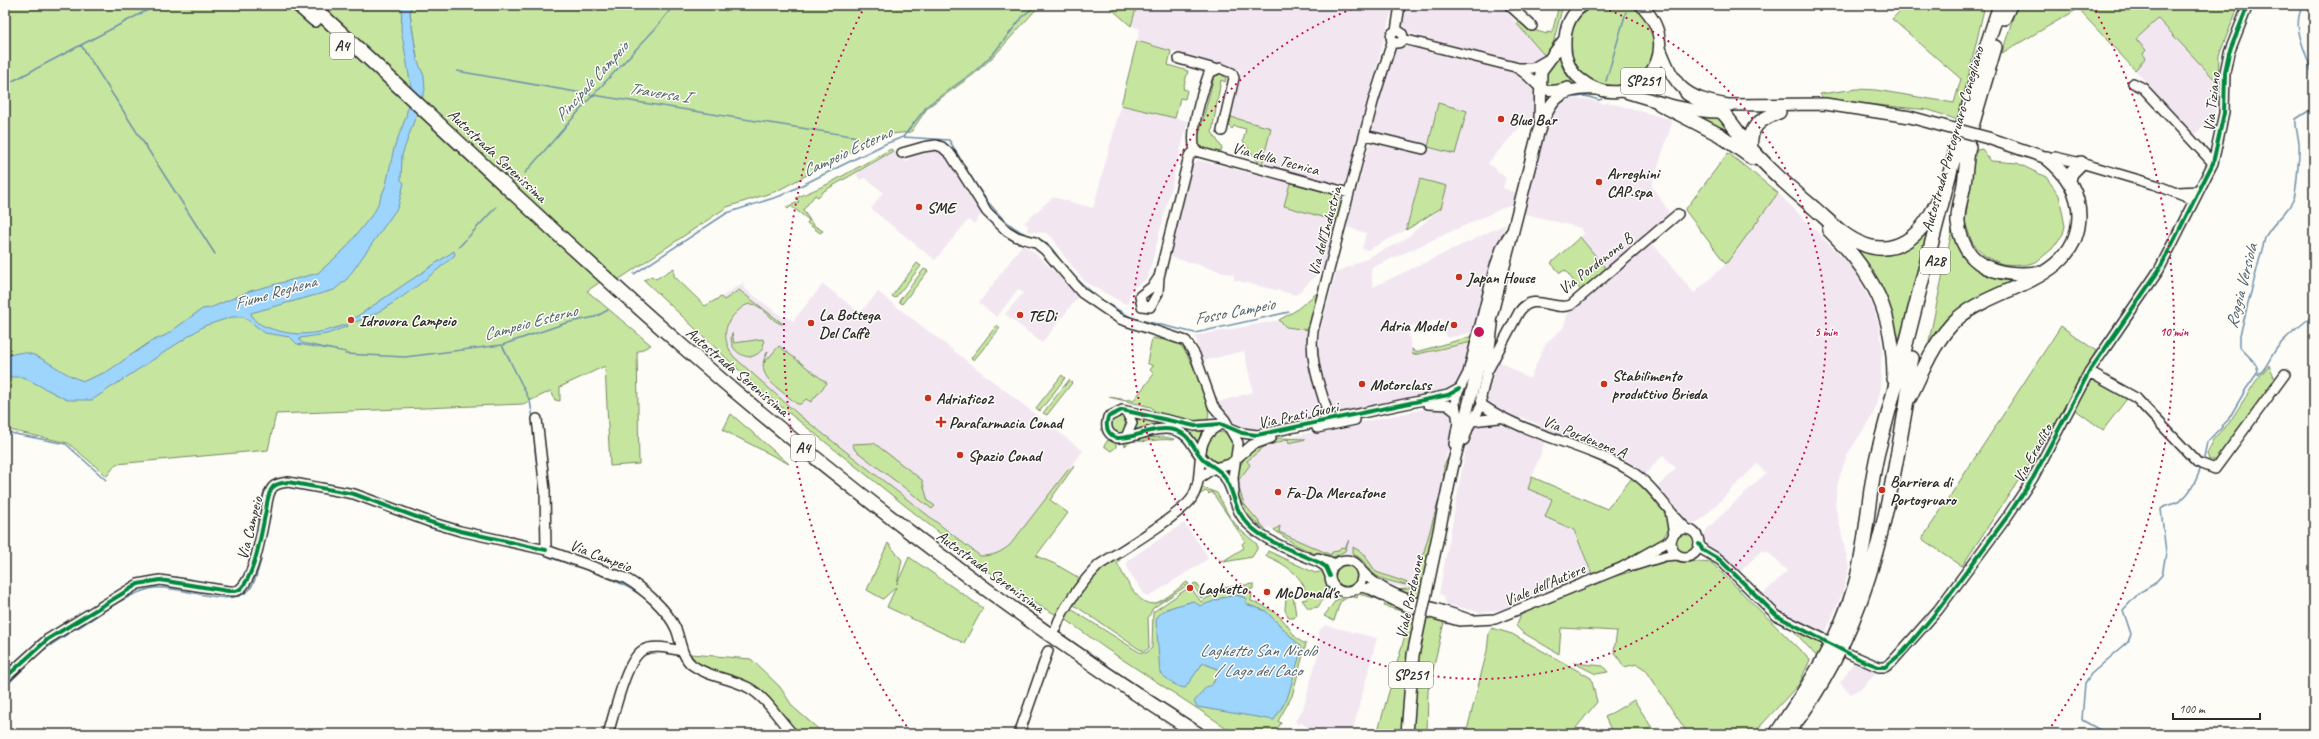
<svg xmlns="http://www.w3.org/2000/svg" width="2319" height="739" font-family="Caveat,sans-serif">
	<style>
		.built { fill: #f2e7f1 }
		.green { fill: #c6e69f; stroke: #788865; fill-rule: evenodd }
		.water { fill: #9dd5fd; stroke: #6f91a9 }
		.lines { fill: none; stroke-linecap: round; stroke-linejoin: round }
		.stream { stroke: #6f91a9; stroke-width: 1.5 }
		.minor-casing { stroke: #2b2b2b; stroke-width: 12 }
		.major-casing { stroke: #2b2b2b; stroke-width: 14 }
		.highway-casing { stroke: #2b2b2b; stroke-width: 16 }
		.minor { stroke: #fdfcf7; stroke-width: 9 }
		.major { stroke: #fdfcf7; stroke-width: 11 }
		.highway { stroke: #fdfcf7; stroke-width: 13 }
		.major-bridge-casing { stroke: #2b2b2b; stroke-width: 14; stroke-linecap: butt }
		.major-bridge { stroke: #fdfcf7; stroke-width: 11 }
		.cycleway-casing { stroke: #fdfcf7; stroke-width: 6 }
		.cycleway { stroke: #00873e; stroke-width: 4 }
		.ring { fill: none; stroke: #c2185b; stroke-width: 2; stroke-dasharray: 2 4 }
		.poi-dot { fill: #c8321e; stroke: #fdfcf7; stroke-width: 1.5 }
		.labels { text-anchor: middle; stroke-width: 3; stroke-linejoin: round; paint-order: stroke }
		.shield { fill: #fdfcf7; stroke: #6a6a68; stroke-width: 1 }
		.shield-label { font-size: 15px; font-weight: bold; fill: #2b2b2b }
		.street-label { font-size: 16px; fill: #2b2b2b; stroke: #fdfcf7 }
		.poi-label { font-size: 16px; font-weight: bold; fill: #2b2b2b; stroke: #fdfcf7; text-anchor: start }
		.water-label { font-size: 17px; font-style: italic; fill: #4d5e6a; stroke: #fdfcf7 }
		.centre { fill: #c2185b; stroke: #fdfcf7; stroke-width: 2 }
		.ring-label { font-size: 12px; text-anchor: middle; font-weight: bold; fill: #c2185b; stroke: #fdfcf7; stroke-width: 3; stroke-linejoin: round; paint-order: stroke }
	</style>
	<rect width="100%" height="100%" fill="#fdfcf7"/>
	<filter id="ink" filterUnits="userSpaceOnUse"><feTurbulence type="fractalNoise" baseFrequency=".025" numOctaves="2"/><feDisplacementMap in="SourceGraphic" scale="8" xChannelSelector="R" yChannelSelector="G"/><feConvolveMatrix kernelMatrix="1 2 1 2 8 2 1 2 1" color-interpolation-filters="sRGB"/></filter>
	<g filter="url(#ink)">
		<path class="built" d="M1137,5H1393L1346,182L1334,184L1262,165L1271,128L1231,117L1241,70L1137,41L1140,29L1131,26Z
			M1405,5H1501L1545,56L1532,63H1519L1412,34L1403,26L1401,20Z
			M2158,18L2218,83L2213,132L2202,127L2194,136L2135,70L2146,58L2143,54L2146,50L2136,39Z
			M1404,46L1521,75L1535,89L1538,99L1536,110L1534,120L1520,127L1488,163L1506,178L1503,188L1516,193L1514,203L1371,268L1373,287L1506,224L1494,251L1474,332L1447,338L1442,319L1407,327L1413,355L1472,342L1463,378L1453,388L1343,413L1336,411L1332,407L1318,358L1317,342L1336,273L1404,240L1441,208L1447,186L1420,179L1406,230L1368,250L1362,249L1366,233L1347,227L1369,145L1373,140L1427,154L1428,147L1375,133L1372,129L1389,61L1396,49Z
			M1573,99H1586L1606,104L1607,102L1673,120L1652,186L1671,215L1608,271L1580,237L1584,234L1581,228L1522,213L1545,128L1555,116L1549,115L1557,103Z
			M1121,105L1188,121L1148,278L1132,289L1127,305L1085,282L1063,255L1053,238L1046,233L1027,231L1028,225L1024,223L1053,197L1093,208Z
			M934,150L947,155L982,213L974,224L968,220L935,260L871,209L883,192L865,178L860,180L856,174L893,151L907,162L913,154Z
			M1198,160L1290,183L1284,206L1336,221L1324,268L1296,295L1234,280V275L1170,257L1192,165Z
			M1778,193L1853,268L1873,306L1879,326L1882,347L1880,394L1873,415L1847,455L1838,482L1835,504L1849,567L1842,594L1825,634L1783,615L1762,595L1787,571L1768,552L1761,551L1740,572L1709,550L1706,545L1704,535L1707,529L1766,473L1757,464L1701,520L1693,524L1688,523L1673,509L1666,496L1657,487L1676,468L1663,455L1645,475L1628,461L1540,427V425L1521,417L1518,419L1488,407L1485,401L1498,360L1527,378H1530L1546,343L1563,328L1568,313L1652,243L1694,293L1723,267Z
			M1022,245L1034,252L1079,296L1042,343L1005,314L1023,293L1018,289L997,317L979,303Z
			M744,282L743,287L785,319L788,317L793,321L823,284L860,313L878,292L1083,451L1010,545L1002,552L991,556H980L799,415L733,356L729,350L719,305L721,297Z
			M1280,320L1287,327L1309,330L1306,346L1307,356L1320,412L1315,418L1307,420L1270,428L1255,430L1241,427L1225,414L1218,402L1253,392L1244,351L1203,361L1195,336Z
			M1439,406L1445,407L1455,420L1454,425L1444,465L1443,485L1415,583L1408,589L1384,583L1369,575L1356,559L1343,556L1335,560L1296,545L1269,527L1266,530L1245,510L1236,491L1237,470L1262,443Z
			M1490,421L1545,441L1528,489L1552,499L1545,517L1574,530L1591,573L1534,594L1503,609L1482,613L1446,604L1443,595L1439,594L1468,437L1476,426Z
			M1184,523L1207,555L1208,559L1148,597L1145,595L1128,570L1127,564L1128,560Z
			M1325,625L1377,638L1352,734H1318L1301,723L1298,726L1295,721L1303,709L1320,647L1319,631Z
			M1855,660L1876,669L1877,672L1863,687L1851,694L1840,683Z"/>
		<path class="green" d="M1570 44a42 42 0 1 1 84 0a42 42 0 1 1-84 0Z
			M5,5H407L417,58L410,14L411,5H1040L995,55L973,75L928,107L911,132L882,135L777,191L727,207L618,280L612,274L587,291L651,345L637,352L639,464L610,466L605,366L560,387V401L555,400L551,391L523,404L276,414L268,450L116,464L107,476L68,443L5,429Z
			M1107,5H1137L1131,26Z
			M1559,5H1563L1552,47L1545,56L1517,24L1520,21L1533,30L1547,34V32L1552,33Z
			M1906,5H1985L1958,120L1929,110L1824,100L1820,94L1857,89L1876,90L1954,103L1961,79L1892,19Z
			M2017,5H2239L2219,55L2218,83L2158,19L2136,39L2146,50L2143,54L2146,58L2135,70L2078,9L2002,53Z
			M1137,41L1171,51L1168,65L1188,71L1183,89L1187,90L1185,99L1180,98L1175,118L1121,105Z
			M1557,55L1564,71L1573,84L1547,89L1542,79Z
			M1220,73L1226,78L1225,82L1221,80L1212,132L1222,148L1220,154C1209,152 1198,151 1198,138L1214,77Z
			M1438,103L1467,111L1455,154L1428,147Z
			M1694,115L1719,116L1743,145Z
			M1231,117L1271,128L1262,165L1260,164L1243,141L1246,129L1234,126L1232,129L1229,126Z
			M891,149L893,151L824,191L818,197L815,195L803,210L813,225L823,231L820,233L807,223L809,220L791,206L788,209L786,207L799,202L796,198L828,184Z
			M1982,149L1991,161L2017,163L2025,167L2046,177L2059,195L2065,226L2063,234L2052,249L2036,262L2025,265L2002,264L1985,256L1972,242L1965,222L1974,156L1977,150Z
			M1728,153L1778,193L1726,264L1685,210Z
			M1420,179L1447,186L1441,208L1406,230Z
			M1290,183L1336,195L1341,204L1336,221L1284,206Z
			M1931,220L1903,345L1899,343C1892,300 1879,282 1853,248L1854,244L1881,252Z
			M1953,225L1965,249L2022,278L1995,293L1928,346Z
			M1580,237L1608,271L1582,292L1565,270L1560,273L1551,263Z
			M917,263L921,266L895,298L892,296Z
			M674,268V276L705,306L721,297L724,300L739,290L783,324C773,324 763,305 752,304C746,304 742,307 738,311C723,324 722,338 733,356L799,415L980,556C993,556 1000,553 1010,545L1068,470L1075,465L1050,500L1068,513L1036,556L1055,564L1081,579L1059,616L1032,602L977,563L760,390L644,280L652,276L656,279Z
			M924,269L928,271L902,304L899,301Z
			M1317,293L1309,330L1286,327L1279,320L1295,311Z
			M997,325L1000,328L974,360L971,358Z
			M2061,326L2096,351L2055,425L1962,566L1922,539Z
			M732,333L734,343L763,339C766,348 759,355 750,357C738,356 728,346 732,333Z
			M1473,336L1472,342L1413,355L1412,349L1416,352Z
			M1152,338C1161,340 1173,340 1180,345C1189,352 1213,408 1208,419L1202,422L1158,415L1151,407L1109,397L1127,400L1129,399L1133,401L1154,374L1150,370L1153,366L1147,363Z
			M779,346L827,383L811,402L806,399L801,404H797C779,388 752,376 768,351L764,363Z
			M2269,365L2276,381L2219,460H2209L2207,453L2216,436L2229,423L2256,381Z
			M1062,375L1065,378L1040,411L1036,408Z
			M2089,375L2129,396L2103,430L2073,408Z
			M1069,380L1072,383L1047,415L1043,413Z
			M731,414L789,464L723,430Z
			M1123,414L1129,422L1124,433L1117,434L1112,431L1109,421Z
			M1133,416L1198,430L1203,431L1197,442L1188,434L1133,432L1135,425Z
			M1205 447a15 15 0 1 1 30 0a15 15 0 1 1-30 0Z
			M1164,437L1174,439L1173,440C1163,439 1157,440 1148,441C1138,443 1134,437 1125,446L1124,441L1116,442V447L1111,451L1104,446L1108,440Z
			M1280,438L1306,439L1289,443L1288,439L1264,447L1247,461L1250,465L1237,482L1244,504L1266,530C1241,513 1226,488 1244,459C1248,453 1255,446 1262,443C1268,440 1275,439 1280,438Z
			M874,443L922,480L928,501L935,506L932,509L855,450L852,444Z
			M1448,458L1438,517L1418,598L1394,590L1408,589L1415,583L1443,485L1444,465Z
			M1532,477L1607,509L1632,478L1663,507L1667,517L1668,530L1658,546L1592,574L1574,530L1545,517L1552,499L1528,489Z
			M1201,487L1217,493L1228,514L1239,529L1257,544V549L1252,557L1224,562L1219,560L1223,561L1244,548L1242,544L1245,541L1212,492L1209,494L1206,491L1198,495Z
			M1280,526L1279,532L1331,555L1332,552L1338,551L1341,547L1345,548L1349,540L1345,551L1328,560L1296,545L1274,530Z
			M1676 543a9 9 0 1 1 18 0a9 9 0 1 1-18 0Z
			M888,543L902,560L897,584L909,557L983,608L964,643L887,607L896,587L883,599L867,590Z
			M1353,547L1366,555V557L1376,572L1408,583L1405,585C1395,582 1381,580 1374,574C1365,566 1365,559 1353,554Z
			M1268,551L1315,573L1324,571L1328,592L1318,607L1312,608H1308L1302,600L1307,599C1306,577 1284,563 1266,556Z
			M1124,555L1117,563C1124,575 1138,609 1156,603C1167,599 1178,588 1187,582L1189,584L1153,608L1148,618L1149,648L1145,651L1139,649L1074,605C1087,586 1101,563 1124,555Z
			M1672,560L1712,563L1810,660L1799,684L1753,734H1688L1646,670L1637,664L1624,667L1614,651L1617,631L1561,628L1559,654L1522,632L1516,626L1521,614L1602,580Z
			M1335 576a11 11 0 1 1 22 0a11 11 0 1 1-22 0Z
			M1196,583L1204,594L1222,588L1253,584V589L1221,590L1201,598L1193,584Z
			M1287,586L1293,596L1296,615L1294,618H1289L1285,610Z
			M1188,588L1189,590L1192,589L1201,602C1216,591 1234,590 1252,593L1251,601C1263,605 1274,610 1283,620C1292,630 1293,639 1306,644L1292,696L1278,721L1281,723L1274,734H1236L1105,648L1064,618L1071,609L1139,652L1146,653L1152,648L1153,612ZM1236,595L1246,598L1245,604L1266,611L1273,618L1299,645L1300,653L1282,708L1212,685L1220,670L1203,663L1200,667L1166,609L1191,602L1198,609L1222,598Z
			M1366,591L1444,622L1428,691L1427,734H1377L1411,614L1384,606L1386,602L1383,600L1358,594L1357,598L1350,596L1340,602L1334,621L1324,616L1336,600Z
			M1492,628L1512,634L1591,678L1597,702L1571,734H1466L1487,651L1489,633Z
			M1794,631L1826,645L1818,658Z
			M690,654L751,659L780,687L793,707L824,734H797C782,717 765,692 745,681C728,672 699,673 690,654Z
			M1574,663L1603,666L1608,672L1596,674Z
			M1634,700L1656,734H1613L1605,717Z"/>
		<path class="water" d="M402,5H411L410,14L414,39L417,59L424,76L425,90L402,155L401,180L404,183L398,207L347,279L334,290L251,313C253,322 261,325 269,328C297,338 320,334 347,324L348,326L327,334L300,338V341L302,343L346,352L297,344L290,337L265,333L244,317H232L204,326L92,400H67L23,377H5V356C11,355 21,351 27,353C46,357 62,375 84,381L108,371L150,342L166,335L202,309L210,308L250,291L318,273L345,249L375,211L386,185L394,148L406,117L411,87L401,29Z
			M454,251L455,255C429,277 388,312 355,322L353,319Z
			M1236,595L1246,598V604L1266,611L1302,648L1287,699L1274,720L1197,707L1194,702L1206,687L1212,685L1220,670L1203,663L1185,688L1176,686L1160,673L1156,620C1162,606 1180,606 1193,601L1200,606L1222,598Z"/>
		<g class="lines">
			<path class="stream" d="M2303,5C2289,31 2310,55 2314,82
				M81,45L215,254
				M457,71L593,95L858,137
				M1606,81L1626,12
				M5,85L157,5
				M1569,98L1585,96L1599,100L1602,99
				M903,137L949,140C970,173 991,221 1030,236
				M525,173L593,95L655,29L674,5
				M1035,238C1049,241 1054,251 1062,263
				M459,247L496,207
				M634,274L727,213L780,196L885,144L903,137L928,105L974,72L993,54L1024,15L1037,5
				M1072,275L1101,300L1132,318L1195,333L1289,312
				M502,345L530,401L533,418
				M345,354L405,357L502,345L566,323L595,317L608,310
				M2258,375C2266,370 2270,357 2277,348C2286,336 2302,324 2314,315
				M5,432L66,444L106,480
				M534,436L536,460
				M2203,462L2207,442L2228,420L2246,389L2258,372C2257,361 2246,355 2240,347V335L2265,238C2271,223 2288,214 2294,198C2296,193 2300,149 2299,143C2298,134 2295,128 2296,119L2310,110L2314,102
				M549,557C591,572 643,583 668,624C672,630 674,638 676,644
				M76,629C98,616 129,592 154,588C179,584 229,610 249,590C256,583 258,569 261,560
				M43,650L69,633
				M5,687L37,655
				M2107,734L2082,720L2085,683L2091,674L2128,642L2131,634L2123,610L2139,593L2154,584L2162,575L2166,553L2161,509C2167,504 2172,505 2178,502C2190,495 2197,479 2201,467"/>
			<g class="minor-casing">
				<path id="minor" d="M1509,5L1532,26
					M1391 37a6 6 0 1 1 12 0a6 6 0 1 1-12 0Z
					M1396,31L1400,5
					M1403,39L1515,67C1542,81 1533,98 1568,87
					M1179,59L1215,69
					M1518,68H1533L1547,60
					M2133,83L2143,88L2213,163
					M1222,131L1234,78L1232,73L1220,68L1209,73C1202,93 1189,131 1195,151L1349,193
					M1365,135L1423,149
					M902,153L923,147L936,145L942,147L951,155L987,212L1007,231L1017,237L1035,242L1045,250L1082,293L1120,319L1186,341L1195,355L1213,406L1225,420L1238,443L1233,477L1234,492
					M2047,158L2055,157L2081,163L2156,185L2194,200
					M2178,192L2199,191
					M1159,277L1153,286L1140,296L1142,306L1150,307L1158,293L1159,277L1189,156L1195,151
					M1487,372L1519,312C1534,291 1553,312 1571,305L1678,214
					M2089,372L2136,398L2197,462L2215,469L2285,374
					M1428,404L1447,405L1456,412
					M1482,405C1526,436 1583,443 1629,470C1653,484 1667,511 1687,529
					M1126,411L1132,423L1126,437
					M537,419L545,490L546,550L625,578C644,589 667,609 676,629C681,641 681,656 692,665C708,677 731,678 749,688C767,698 778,719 793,734
					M1472,421L1499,418
					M1322,423L1326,420L1328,414C1320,386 1309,360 1313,331L1373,102L1392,42
					M1317,428L1355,420
					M1464,440L1469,426L1482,405L1481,397L1487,372L1493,325
					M1454,444L1458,422L1455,404L1456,396L1468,373L1494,269L1502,246L1510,233
					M1199,478L1214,468L1230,464L1252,445L1271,438
					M1670,511L1674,535
					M1671 543a14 14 0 1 1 28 0a14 14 0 1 1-28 0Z
					M1699,544L1703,550L1720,560L1777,616L1826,640
					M1318,558L1336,564
					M1330 576a16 16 0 1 1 32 0a16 16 0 1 1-32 0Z
					M1633,566L1665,556L1677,555
					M1361,570C1385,599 1436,606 1471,620
					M1330,576L1326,567L1320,563C1297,552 1269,544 1250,526C1232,509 1236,493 1224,476C1219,469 1209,465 1203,459C1192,448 1191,434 1174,430C1154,425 1136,439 1117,438C1107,434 1105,427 1108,417L1122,410L1195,426L1221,424L1242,433L1257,435L1448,395L1459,389
					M1356,589L1361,587L1370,589L1405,606L1459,621L1495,619L1621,568L1671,540
					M1056,628C1062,608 1084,580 1099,565C1119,552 1181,515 1192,498C1207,473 1190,441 1218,426
					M1849,654L1879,667H1885L1892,662L1938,610L2007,517L2033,478L2089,372L2159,270L2213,163L2224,113L2225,72L2229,53L2248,5
					M5,678L48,639L138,584L160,580L228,591C233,591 237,592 240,589C255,577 262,529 266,510C267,503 268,492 273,487C277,483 282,483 288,482L354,494L430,522L460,531L546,550
					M608,734C614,715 626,659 643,650C654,644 671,649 682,651
					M1019,734L1048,651"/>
			</g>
			<g class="major-casing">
				<path id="major" d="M1583,5C1569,15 1564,31 1565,48C1565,59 1571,72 1580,79C1630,120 1691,54 1641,5
					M1660,48C1676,89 1684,97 1728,105L1825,104L1910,117L1943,126
					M1622,91C1656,101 1688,113 1724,112
					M1540,119L1541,71L1564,40
					M1988,138L2047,158
					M1425,598L1452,469L1538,133C1550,100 1558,87 1596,89
					M1407,734L1413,655L1421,616"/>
			</g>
			<g class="highway-casing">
				<path id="highway" d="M298,5L315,20
					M311,5C434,118 555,235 681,345C844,487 1016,618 1198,734
					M2004,18L2010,5
					M1687,93C1697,101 1717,106 1724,114C1734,125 1742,139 1752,150C1771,171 1792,190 1814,208C1828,220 1843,236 1860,243C1895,259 1922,235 1936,204
					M1660,104L1720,135L1752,158
					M1969,147C1966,159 1966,172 1964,184C1962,197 1957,210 1958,223C1964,269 2000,277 2038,273
					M1751,150C1748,127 1760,119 1779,112
					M1963,157L1995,47
					M2069,180L2071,173L2081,163
					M1829,230C1875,274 1894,315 1894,379
					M1910,397C1923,370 1935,339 1958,318C1997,285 2078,281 2079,216C2079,191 2066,173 2047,158
					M1776,734C1808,686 1839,641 1855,585C1868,541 1867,493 1879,448C1919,300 1951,150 2000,5
					M1787,734C1866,633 1885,528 1906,406C1909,390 1908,374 1912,358"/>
			</g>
			<use href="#minor" class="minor"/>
			<use href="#major" class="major"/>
			<use href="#highway" class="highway"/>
			<g class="major-bridge-casing">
				<path id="major-bridge" d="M1943,126L1988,138
					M1421,616L1425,598"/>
			</g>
			<use href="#major-bridge" class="major-bridge"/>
			<g class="cycleway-casing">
				<path id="cycleway" d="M1699,544L1703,550L1720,560L1777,616L1861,660L1879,667H1885L1903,652L1938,610L2007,517L2033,478L2089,372L2159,270L2213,163L2224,113L2225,72L2229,53L2248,5
					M1330,576L1326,567L1320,563C1297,552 1269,544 1250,526C1232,509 1236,493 1224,476C1219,469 1209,465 1203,459C1192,448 1191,434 1174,430C1154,425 1136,439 1117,438C1107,434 1105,427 1108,417L1122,410L1195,426L1221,424L1242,433L1257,435L1448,395L1459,389
					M5,678L48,639L138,584L160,580L228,591C233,591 237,592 240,589C255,577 262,529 266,510C267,503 268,492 273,487C277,483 282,483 288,482L354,494L430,522L460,531L546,550"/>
			</g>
			<use href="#cycleway" class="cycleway"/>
		</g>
	</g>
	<g class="ring">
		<path d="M1598 6A347 347 0 1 1 1360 6"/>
		<path d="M910 731A695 695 0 0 1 865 6M2093 6A695 695 0 0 1 2048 731"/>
	</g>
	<g class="poi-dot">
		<circle cx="1501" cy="119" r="4"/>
		<circle cx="1599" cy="182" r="4"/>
		<circle cx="919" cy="207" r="4"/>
		<circle cx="1459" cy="277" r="4"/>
		<circle cx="1020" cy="315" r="4"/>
		<circle cx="351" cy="320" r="4"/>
		<circle cx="811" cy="323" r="4"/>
		<circle cx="1454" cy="325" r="4"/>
		<circle cx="1362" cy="384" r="4"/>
		<circle cx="1604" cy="384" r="4"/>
		<circle cx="928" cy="398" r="4"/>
		<path d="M939 416h4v4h4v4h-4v4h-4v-4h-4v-4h4z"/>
		<circle cx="960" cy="455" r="4"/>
		<circle cx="1882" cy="490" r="4"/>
		<circle cx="1278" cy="492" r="4"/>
		<circle cx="1190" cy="588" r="4"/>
		<circle cx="1267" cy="592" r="4"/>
	</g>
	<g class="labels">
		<g class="shield">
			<rect x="330" y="33" width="24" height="26" rx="3"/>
			<rect x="1621" y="68" width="44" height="26" rx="3"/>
			<rect x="1920" y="248" width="30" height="26" rx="3"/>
			<rect x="791" y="435" width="24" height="26" rx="3"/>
			<rect x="1389" y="662" width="44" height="26" rx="3"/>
		</g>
		<g class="shield-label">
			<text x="342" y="51">A4</text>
			<text x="1643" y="86">SP251</text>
			<text x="1935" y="266">A28</text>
			<text x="803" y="453">A4</text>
			<text x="1411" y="680">SP251</text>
		</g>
		<g class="street-label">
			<text transform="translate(2211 102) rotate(-84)" y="6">Via Tiziano</text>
			<text transform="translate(1952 139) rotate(-74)" y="6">Autostrada Portogruaro-Conegliano</text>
			<text transform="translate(498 155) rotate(43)" y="6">Autostrada Serenissima</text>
			<text transform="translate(1276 158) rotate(15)" y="6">Via della Tecnica</text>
			<text transform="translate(1324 231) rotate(-75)" y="6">Via dell'Industria</text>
			<text transform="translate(1595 263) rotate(-38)" y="6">Via Pordenone B</text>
			<text transform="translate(738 371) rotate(40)" y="6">Autostrada Serenissima</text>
			<text transform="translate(1298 414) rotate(-12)" y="6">Via Prati Guori</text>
			<text transform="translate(1585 436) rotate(22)" y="6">Via Pordenone A</text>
			<text transform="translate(2032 453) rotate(-61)" y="6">Via Eraclito</text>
			<text transform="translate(249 528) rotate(-76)" y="6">Via Campeio</text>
			<text transform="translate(601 555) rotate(21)" y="6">Via Campeio</text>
			<text transform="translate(991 571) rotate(36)" y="6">Autostrada Serenissima</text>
			<text transform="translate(1544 584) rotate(-23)" y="6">Viale dell'Autiere</text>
			<text transform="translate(1409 597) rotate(-78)" y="6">Viale Pordenone</text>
		</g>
		<g class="poi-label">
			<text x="1509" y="125">Blue Bar</text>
			<text x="1607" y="179">Arreghini<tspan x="1607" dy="18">CAP.spa</tspan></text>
			<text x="927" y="213">SME</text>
			<text x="1467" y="283">Japan House</text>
			<text x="819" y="320">La Bottega<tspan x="819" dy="18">Del Caffè</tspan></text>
			<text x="1028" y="321">TEDi</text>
			<text x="359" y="326">Idrovora Campeio</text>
			<text x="1446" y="331" text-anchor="end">Adria Model</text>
			<text x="1612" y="381">Stabilimento<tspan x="1612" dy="18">produttivo Brieda</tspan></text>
			<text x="1370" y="390">Motorclass</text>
			<text x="936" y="404">Adriatico2</text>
			<text x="949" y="428">Parafarmacia Conad</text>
			<text x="968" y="461">Spazio Conad</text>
			<text x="1890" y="487">Barriera di<tspan x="1890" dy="18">Portogruaro</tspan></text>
			<text x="1286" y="498">Fa-Da Mercatone</text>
			<text x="1198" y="594">Laghetto</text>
			<text x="1275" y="598">McDonald's</text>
		</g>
		<g class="water-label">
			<text transform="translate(591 81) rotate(-48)" y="6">Pincipale Campeio</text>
			<text transform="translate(659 92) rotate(9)" y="6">Traversa I</text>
			<text transform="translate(847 151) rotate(-25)" y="6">Campeio Esterno</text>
			<text transform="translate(2241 286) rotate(-76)" y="6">Roggia Versiola</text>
			<text transform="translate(275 292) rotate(-16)" y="6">Fiume Reghena</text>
			<text transform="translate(1234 311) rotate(-11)" y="6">Fosso Campeio</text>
			<text transform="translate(530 322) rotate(-15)" y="6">Campeio Esterno</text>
			<text x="1258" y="656">Laghetto San Nicolò<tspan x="1258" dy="20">/ Lago del Caco</tspan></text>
		</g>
	</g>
	<circle cx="1479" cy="332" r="6" class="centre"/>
	<g class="ring-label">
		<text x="1826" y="336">5 min</text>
		<text x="2174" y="336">10 min</text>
	</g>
	<rect width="2319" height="739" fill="none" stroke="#fdfcf7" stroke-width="20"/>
	<rect x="10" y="10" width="2299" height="719" fill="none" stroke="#2b2b2b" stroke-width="1.5" filter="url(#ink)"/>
	<path d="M2173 713v6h87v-6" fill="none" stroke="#2b2b2b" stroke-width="2"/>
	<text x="2179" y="713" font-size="12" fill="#2b2b2b" stroke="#fdfcf7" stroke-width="3" paint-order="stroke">100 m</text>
</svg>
